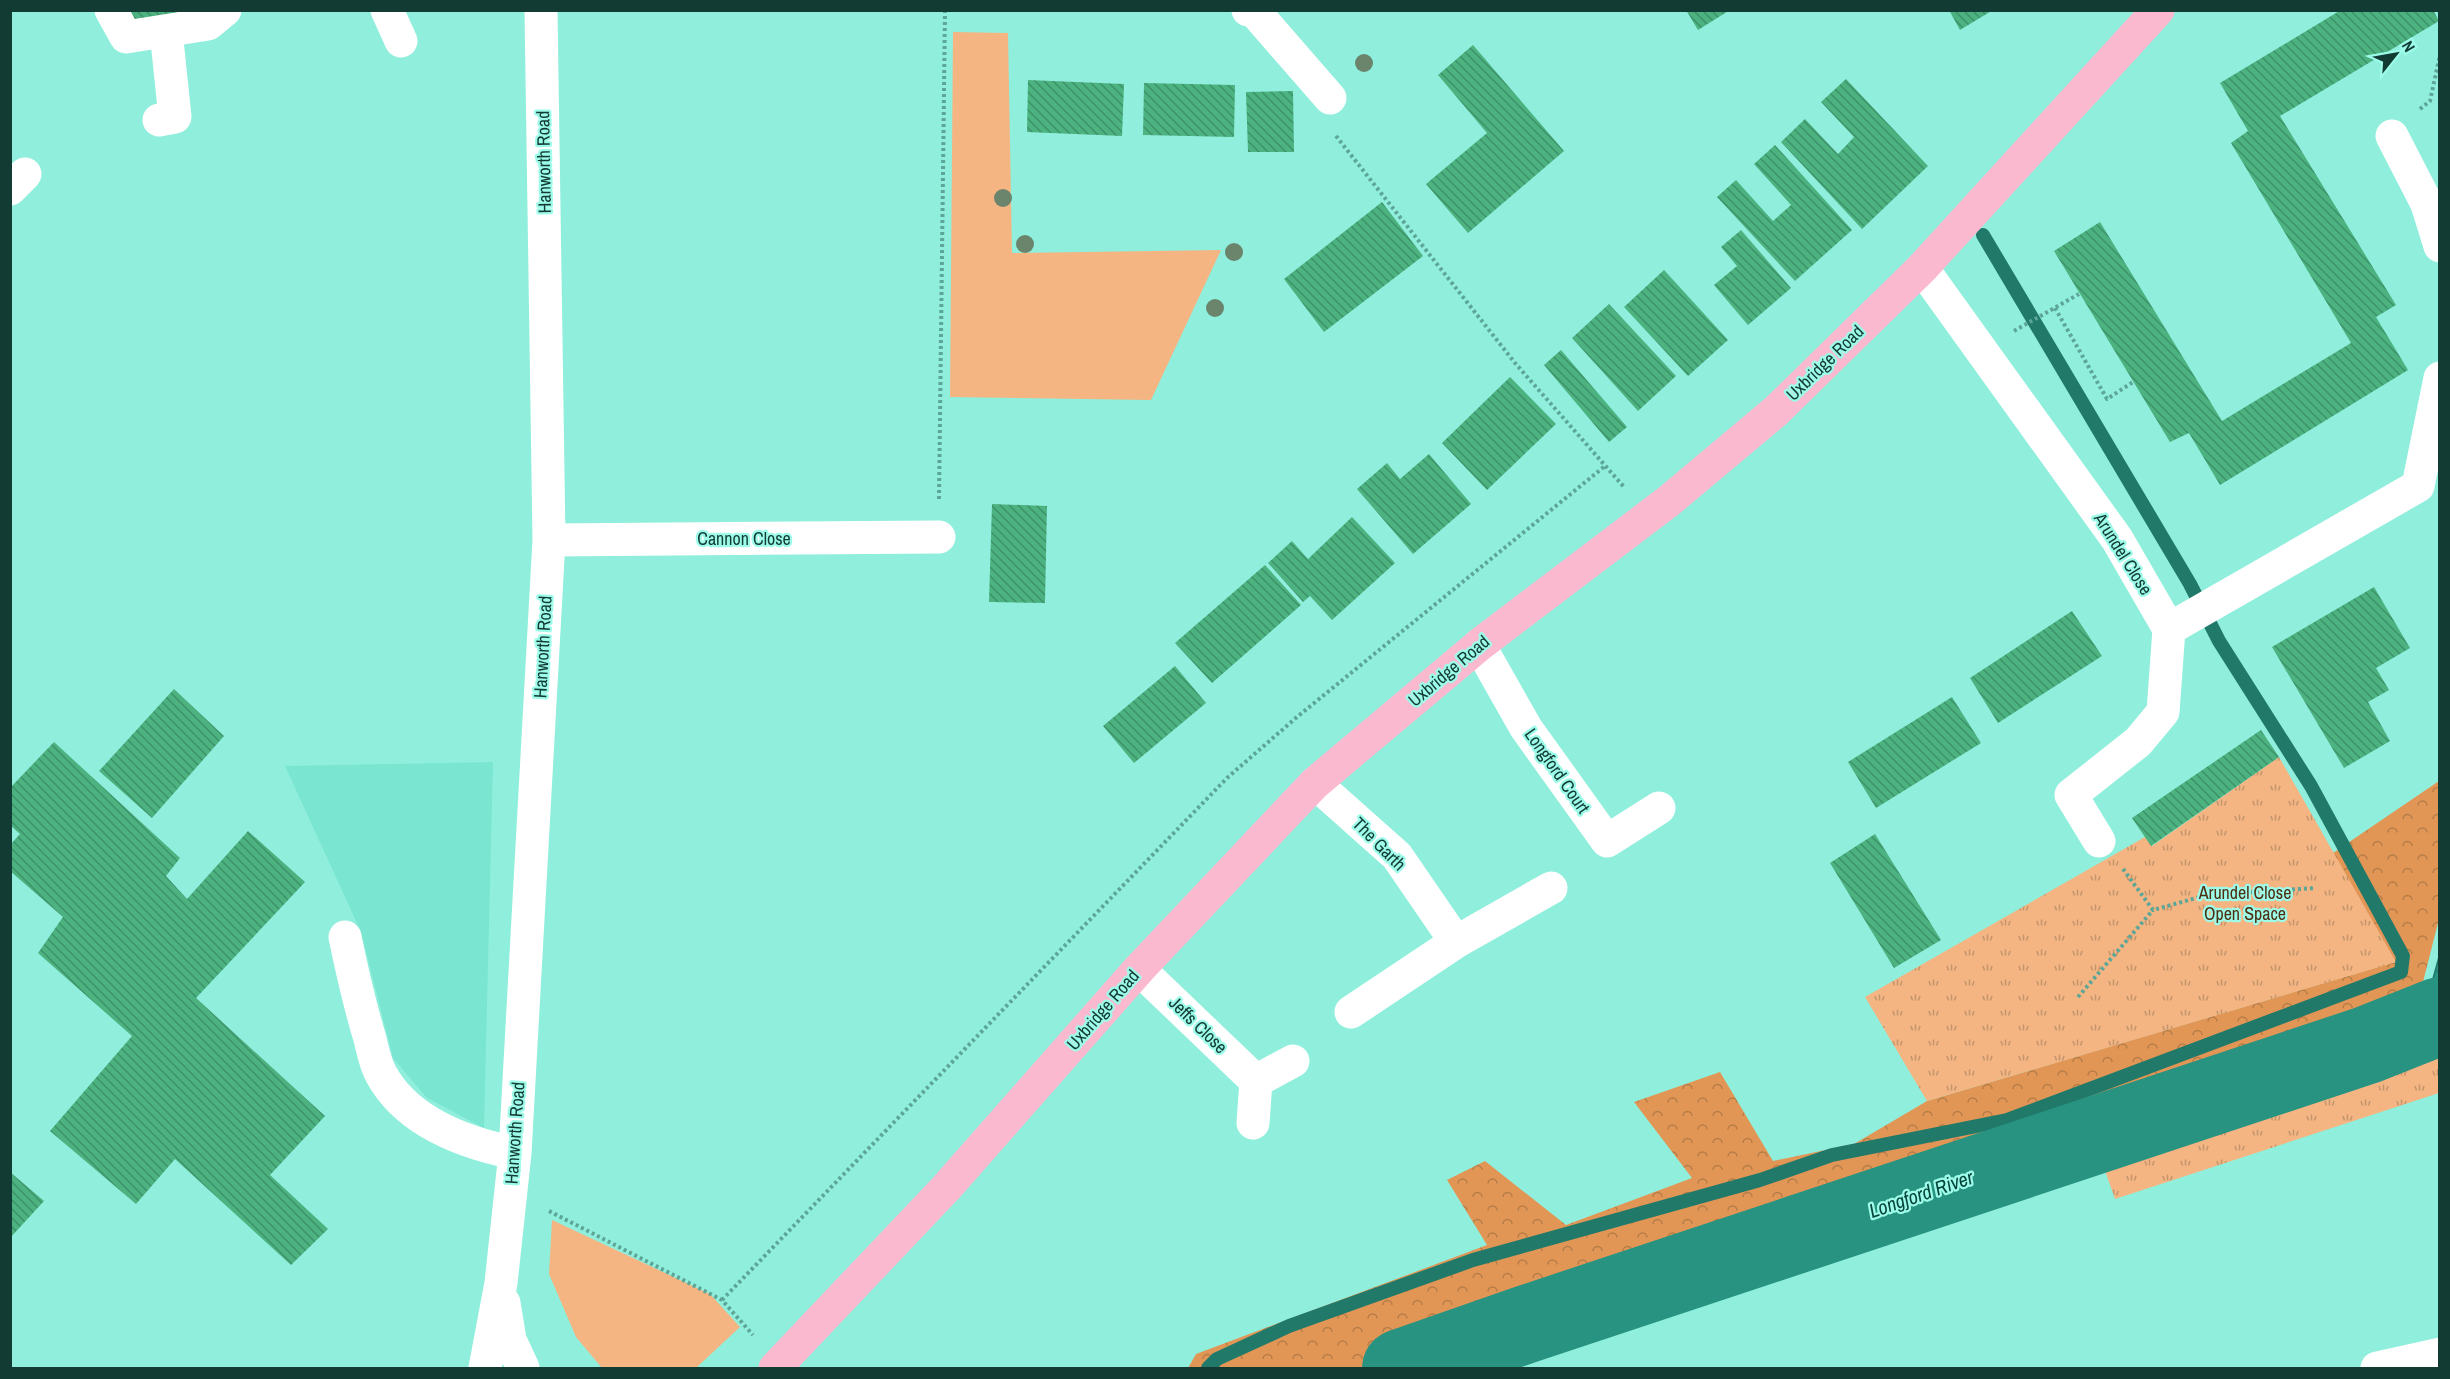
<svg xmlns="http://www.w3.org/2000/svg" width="2450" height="1379" font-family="'Archivo Narrow',sans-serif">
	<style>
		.built { fill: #7ae6d1 }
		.grass { fill: #f4b583 }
		.forest { fill: url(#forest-crowns) }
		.park { fill: url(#park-tufts) }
		.water { fill: url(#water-rules); stroke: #21796a; stroke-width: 1.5 }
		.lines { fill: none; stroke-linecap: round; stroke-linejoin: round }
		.stream { stroke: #21796a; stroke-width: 14 }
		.river { stroke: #289381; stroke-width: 78 }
		.building { fill: url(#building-back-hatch) }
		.path { stroke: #5ca597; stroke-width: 4; stroke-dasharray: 3 3; stroke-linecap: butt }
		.minor { stroke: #fff; stroke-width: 33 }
		.major { stroke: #fab9cf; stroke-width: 33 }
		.tree { fill: #6b856d }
		.labels { text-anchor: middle; stroke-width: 4.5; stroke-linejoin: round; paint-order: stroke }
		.street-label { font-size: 18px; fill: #123b34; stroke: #9dfce9 }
		.park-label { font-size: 18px; fill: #4d2e12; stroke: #9dfce9 }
		.water-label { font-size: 20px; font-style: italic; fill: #06453c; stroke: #9dfce9 }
	</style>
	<defs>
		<pattern id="forest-crowns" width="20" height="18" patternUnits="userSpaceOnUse" patternTransform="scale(1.5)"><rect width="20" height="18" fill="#e29655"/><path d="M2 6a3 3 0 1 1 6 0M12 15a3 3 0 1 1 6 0" fill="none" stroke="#b67c47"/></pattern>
		<pattern id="park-tufts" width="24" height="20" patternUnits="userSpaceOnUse" patternTransform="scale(1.5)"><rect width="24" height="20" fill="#f4b583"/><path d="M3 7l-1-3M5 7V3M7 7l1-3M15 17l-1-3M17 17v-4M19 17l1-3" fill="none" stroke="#c4946c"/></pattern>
		<pattern id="water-rules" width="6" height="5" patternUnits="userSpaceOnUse" patternTransform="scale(1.5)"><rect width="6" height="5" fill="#289381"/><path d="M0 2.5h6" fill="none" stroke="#21796a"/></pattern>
		<pattern id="building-back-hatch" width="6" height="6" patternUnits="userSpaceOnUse" patternTransform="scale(1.5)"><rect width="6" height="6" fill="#4bb280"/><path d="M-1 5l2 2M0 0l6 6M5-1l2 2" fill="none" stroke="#3d926a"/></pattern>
	</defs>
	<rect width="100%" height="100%" fill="#90efdc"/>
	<path class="built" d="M493,762L484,1128L427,1098L393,1058L361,932L285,766Z"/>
	<path class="grass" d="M953,32L1008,33L1012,253L1221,250L1151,400L950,397Z
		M552,1220L710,1294L740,1327L696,1368H602L576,1337L549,1274Z"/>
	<path class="forest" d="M2439,781V919L2421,990L2366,1054L1999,1154L1948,1197L1857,1195L1417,1346L1399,1368H1188L1196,1354L1487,1245L1447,1180L1485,1161L1566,1225L1692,1178L1634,1102L1720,1072L1773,1161L1854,1144L1927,1101L2395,962L2333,853Z"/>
	<path class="park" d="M2279,757L2396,962L1927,1101L1865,997L2145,837L2152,846Z
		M2439,1058V1093L2115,1199L2102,1162L2423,1060Z"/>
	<path class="water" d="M2439,957V1043L2367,1045L2429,993Z"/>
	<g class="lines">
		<path class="stream" d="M1208,1368L1217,1359L1289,1326L1473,1260L1760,1180L1832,1155L2007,1120L2401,972L2403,956L2311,786L2219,641L2190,584L1983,235"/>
		<path class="river" d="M1401,1368L1524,1325L2367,1045L2440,1016"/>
	</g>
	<path class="building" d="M120,10H197V12L121,21Z
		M1686,10H1730L1698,30Z
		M1949,10H1993L1960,30Z
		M2341,10H2433L2439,21L2280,116L2396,305L2376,317L2408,370L2220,485L2189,433L2170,442L2054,251L2100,222L2222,421L2351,343L2231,143L2248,131L2220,83Z
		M1473,45L1564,151L1468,233L1426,184L1487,133L1438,75Z
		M1846,79L1928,166L1862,229L1781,142L1805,119L1838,154L1854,137L1821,102Z
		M1028,80L1124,84L1122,136L1027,132Z
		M1144,83L1235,85L1234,137L1143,135Z
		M1293,91L1294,152H1248L1246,92Z
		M1775,145L1852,230L1795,281L1717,197L1736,180L1773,221L1791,205L1754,164Z
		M1382,202L1423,256L1324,332L1284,279Z
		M1741,230L1791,288L1748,325L1714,285L1737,266L1721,247Z
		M1664,270L1728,340L1688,376L1624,307Z
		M1609,304L1676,376L1638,411L1572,338Z
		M1561,350L1627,427L1609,442L1544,365Z
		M1510,377L1556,424L1487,490L1442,443Z
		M1429,454L1471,504L1413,554L1357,489L1387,463L1400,479Z
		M992,504L1047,506L1045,603L989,602Z
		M1352,517L1395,563L1332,620L1310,596L1303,602L1268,563L1292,541L1308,559Z
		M1265,565L1301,605L1212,683L1175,643Z
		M2374,587L2410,648L2376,668L2389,690L2368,702L2390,741L2344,768L2272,647Z
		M2072,611L2102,656L1998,723L1970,678Z
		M1175,666L1206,703L1134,763L1103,726Z
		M174,689L224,736L152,818L99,771Z
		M1952,697L1981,743L1876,808L1848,762Z
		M2261,730L2279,757L2151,846L2132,818Z
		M54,742L180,858L166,876L187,899L248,831L305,882L196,998L325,1116L270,1175L328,1229L291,1265L175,1159L136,1204L50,1131L132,1036L38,953L63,917L10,871V845L20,834L10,825V788Z
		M1875,834L1941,940L1894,968L1830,863Z
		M10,1172L44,1201L10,1238Z"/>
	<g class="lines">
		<path class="path" d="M2420,109L2430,101L2440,55
			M1336,136L1515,363L1624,487
			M2055,308L2107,399L2133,382
			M2014,331L2079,294
			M939,499L945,10
			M2123,869L2153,910L2207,895L2315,888
			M2078,997L2153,910
			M549,1211L722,1300L753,1335
			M722,1300L1227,778L1297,717L1605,466"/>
		<path class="minor" d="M111,10L126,37L208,24L225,10
			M387,10L401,41
			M1248,10L1255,12L1330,98
			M159,120L175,117L166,31
			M2392,136L2427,204L2440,246
			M10,189L25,174
			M1922,268L2117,539L2169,629L2163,712L2138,742L2071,795L2099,841
			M549,540L939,537
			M2169,629L2418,486L2440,378
			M1479,645L1526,728L1607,841L1659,808
			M1315,783L1397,856L1456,942
			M345,937C352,971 360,1006 370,1039C373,1051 375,1063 381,1074C407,1122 465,1143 515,1153
			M1139,969L1256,1081L1253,1123
			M1351,1012L1456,942L1551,888
			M1256,1081L1293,1061
			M504,1303L510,1340L523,1368
			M485,1368L501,1283L515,1153L549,540L541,10
			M2377,1368L2440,1354"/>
		<path class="major" d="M775,1368L946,1188L1139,969L1315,783L1479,645L1670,500L1776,411L1922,268L2158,10"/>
	</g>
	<g class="tree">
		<circle cx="1364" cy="63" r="9"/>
		<circle cx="1003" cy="198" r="9"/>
		<circle cx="1025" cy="244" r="9"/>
		<circle cx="1234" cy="252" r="9"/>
		<circle cx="1215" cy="308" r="9"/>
	</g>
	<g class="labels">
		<g class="street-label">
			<text transform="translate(544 162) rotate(-91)" y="6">Hanworth Road</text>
			<text transform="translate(1825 363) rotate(-44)" y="6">Uxbridge Road</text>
			<text x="744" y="545">Cannon Close</text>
			<text transform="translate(2123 554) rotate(58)" y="6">Arundel Close</text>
			<text transform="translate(543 647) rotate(-87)" y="6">Hanworth Road</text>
			<text transform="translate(1449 671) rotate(-40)" y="6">Uxbridge Road</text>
			<text transform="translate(1557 771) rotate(55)" y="6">Longford Court</text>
			<text transform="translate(1379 844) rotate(45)" y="6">The Garth</text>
			<text transform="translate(1103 1010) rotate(-49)" y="6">Uxbridge Road</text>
			<text transform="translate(1198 1025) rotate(44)" y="6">Jeffs Close</text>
			<text transform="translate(515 1133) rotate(-86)" y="6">Hanworth Road</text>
		</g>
		<g class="park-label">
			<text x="2245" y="899">Arundel Close<tspan x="2245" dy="21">Open Space</tspan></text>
		</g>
		<g class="water-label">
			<text transform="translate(1921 1194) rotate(-19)" y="7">Longford River</text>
		</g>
	</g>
	<rect width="2450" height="1379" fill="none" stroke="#123b34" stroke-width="24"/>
	<g transform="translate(2396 54) rotate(59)" stroke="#9dfce9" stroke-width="4.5" paint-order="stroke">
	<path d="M0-4.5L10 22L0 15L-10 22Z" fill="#123b34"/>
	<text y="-9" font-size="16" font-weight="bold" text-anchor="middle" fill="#123b34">N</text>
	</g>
</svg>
